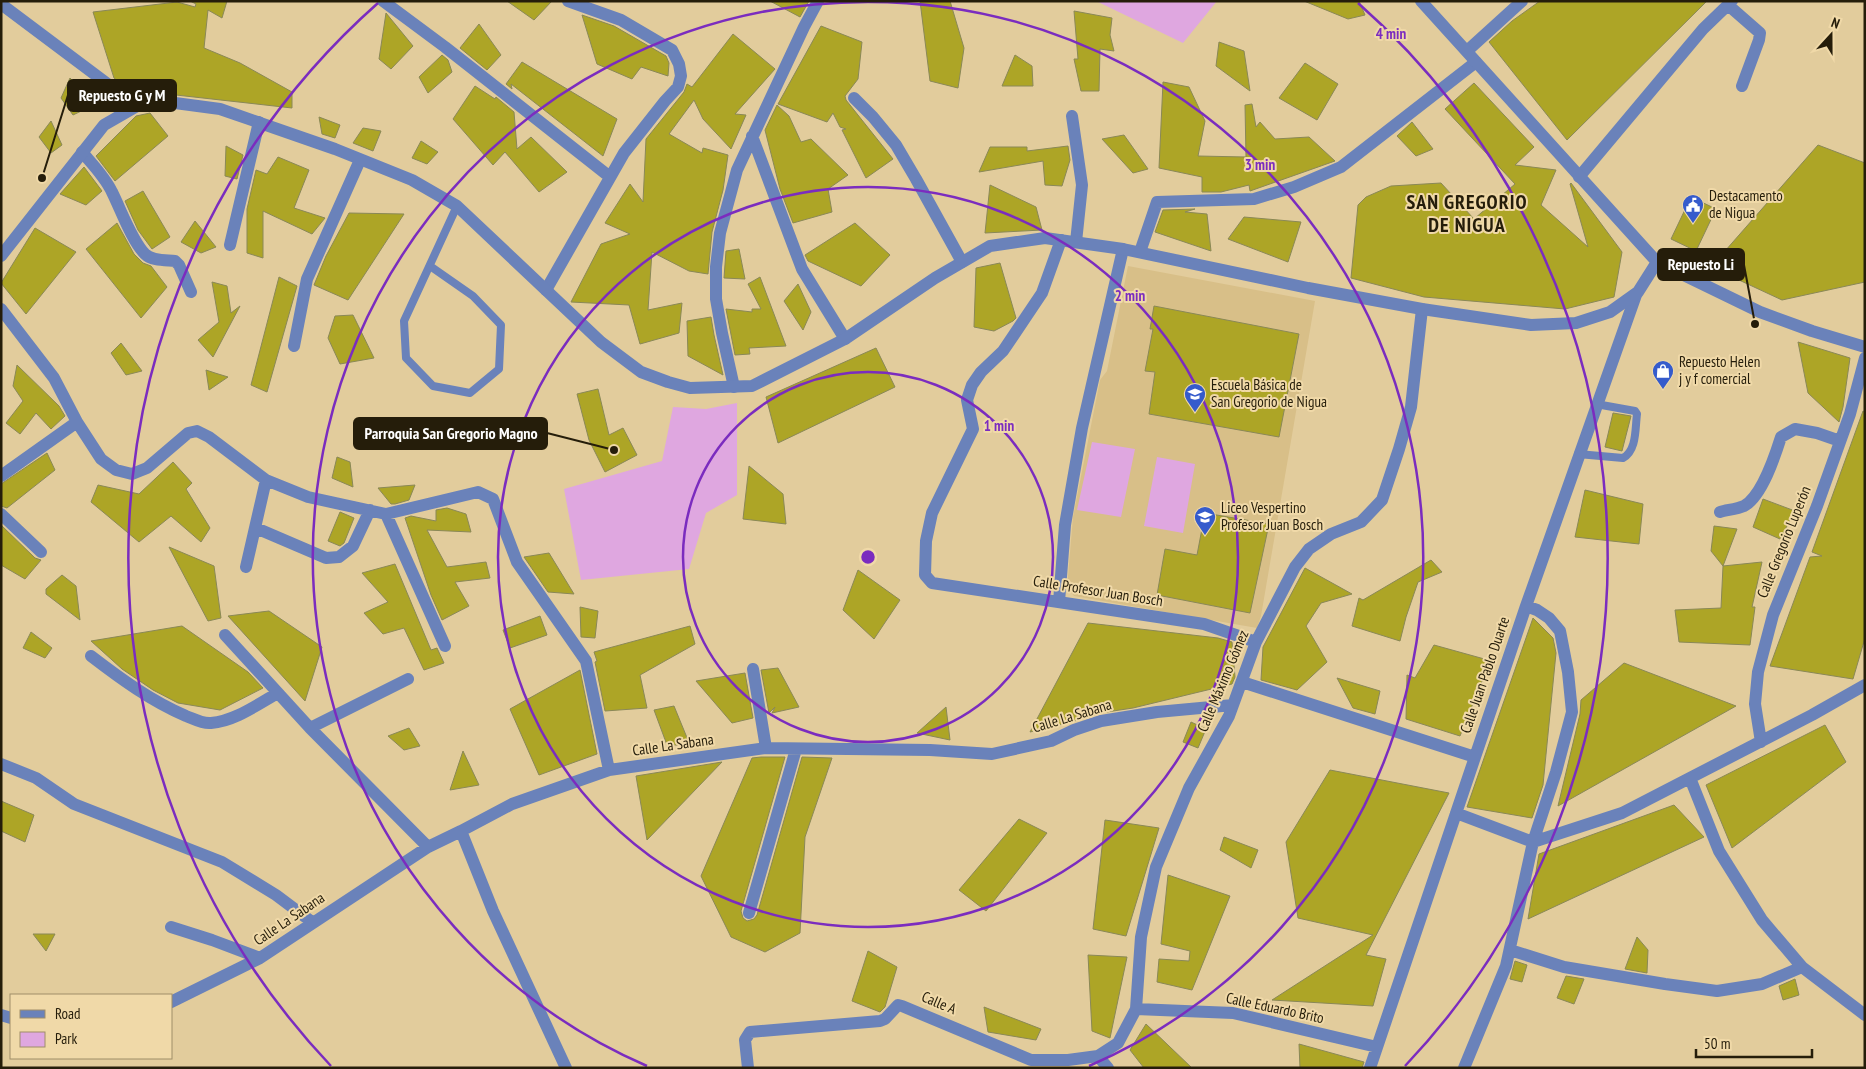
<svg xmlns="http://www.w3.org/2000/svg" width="1866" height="1069" font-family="'PT Sans Narrow',sans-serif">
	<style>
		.built { fill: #d8bf88 }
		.green { fill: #dfa7e0 }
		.building { fill: #ada526; stroke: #8a8857 }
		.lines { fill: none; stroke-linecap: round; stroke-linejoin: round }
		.service { stroke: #6a82ba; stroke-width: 8 }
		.minor { stroke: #6a82ba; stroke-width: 12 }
		.tertiary { stroke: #6a82ba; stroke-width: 12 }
		.ring { fill: none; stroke: #7b2cbf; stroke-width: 2.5 }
		.labels { text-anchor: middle; stroke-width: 4; stroke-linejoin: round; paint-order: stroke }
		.poi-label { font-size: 15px; fill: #251d0a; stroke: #f0d9a8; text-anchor: start }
		.street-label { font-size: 15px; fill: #251d0a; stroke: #f0d9a8 }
		.district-label { font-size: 20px; font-weight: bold; letter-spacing: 1px; fill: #251d0a; stroke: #f0d9a8 }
		.centre { fill: #7b2cbf; stroke: #f0d9a8; stroke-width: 2.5 }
		.ring-label { font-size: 15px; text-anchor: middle; font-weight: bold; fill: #7b2cbf; stroke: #f0d9a8; stroke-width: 4; stroke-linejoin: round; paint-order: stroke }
		.leader { fill: none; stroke: #251d0a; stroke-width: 2 }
		.callout-dot { fill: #251d0a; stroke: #f0d9a8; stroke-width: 2 }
		.callout { fill: #251d0a; stroke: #251d0a; stroke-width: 2 }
		.callout-label { font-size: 16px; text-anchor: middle; font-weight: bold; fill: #fff }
	</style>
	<rect width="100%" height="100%" fill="#e2cc9c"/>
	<path class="built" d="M1128,266L1315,301L1261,616L1257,628L1074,596L1067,588L1073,517L1100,380L1107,371Z"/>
	<path class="green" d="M1096,1H1217L1183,43Z
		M737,403V495L706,513L689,569L581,580L564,489L662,461L673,407L706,409Z
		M1092,442L1135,449L1121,517L1077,510Z
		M1157,457L1195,464L1183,533L1144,526Z"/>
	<path class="building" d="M190,1H227L222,18L208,10L204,48L240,63L292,92V108L176,95L163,96L133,93L114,78L93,12L177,2L195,7L196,4Z
		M507,1H552L534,20Z
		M770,1H809L800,17Z
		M920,1H950L964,48L958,88L930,81Z
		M1304,1H1359L1365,15L1348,19Z
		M1540,1H1707L1567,140L1489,42L1512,21Z
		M1074,11L1112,18L1110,35L1114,51L1100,49L1099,91H1081L1074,59H1078Z
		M386,13L413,46L391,69L379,59Z
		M582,15L614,26L666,56L669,63L668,76L641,67L632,79L597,64Z
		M479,24L501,55L487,70L460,48Z
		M821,26L862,42L858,79L845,96L846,100L893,159L866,178L842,130L846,129L840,127L833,113L827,122L778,104Z
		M733,34L775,69L735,114L746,115L731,149L703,119L694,100L669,134L702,153L703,148L728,155L723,190L712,232L708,274L689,271L652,252L648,310L682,303L679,333L640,344L629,305L571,302L601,244L630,234L605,223L630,184L643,202L646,139L684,92L687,84L692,87Z
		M1219,42L1244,51L1250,91L1216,66Z
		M442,55L448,60L452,72L428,93L419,77Z
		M1015,55L1032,66L1033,86H1002Z
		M522,62L617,119L603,156L511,84L512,89L506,84Z
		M1305,63L1338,84L1317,120L1279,98Z
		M70,78L94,105L73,115L61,98Z
		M1163,82L1189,87L1205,121L1198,156L1246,157L1245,105L1252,104L1256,127L1260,122L1275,139L1309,137L1335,161L1250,191L1249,185L1221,192H1202V177L1159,168Z
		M1474,83L1534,147L1515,165L1556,170L1541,205L1588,247L1570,184L1571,183L1622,252L1614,297L1565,309L1424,297L1351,278L1358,205L1366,197L1391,186L1441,183L1474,219L1515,184L1445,109Z
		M475,86L495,99L496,97L514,112L517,149L531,137L567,172L539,192L505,152L493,165L453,119Z
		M777,105L789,116L801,142L811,139L848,175L828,189L832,212L793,223L780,189L765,130Z
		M150,113L168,136L115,181L96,156L136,116Z
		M319,117L340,125L335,138L322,134Z
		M51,121L62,145L51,153L39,137Z
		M1412,122L1433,149L1416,156L1397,136Z
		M363,128L381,131L373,151L353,143Z
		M1124,135L1148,169L1133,173L1102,139Z
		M421,141L438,152L427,164L412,158Z
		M1818,145L1865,163V282L1782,300L1711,267Z
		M226,146L243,155L237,179L225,176Z
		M1068,146L1070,160L1062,186L1045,185L1043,161L979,172L990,147H1027V151Z
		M278,157L309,170L294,208L325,218L312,234L263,211V258L247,253V209L256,170L267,174Z
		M84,167L102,191L86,205L60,194Z
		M990,185L1036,207L1042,230L985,233Z
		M143,191L170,237L152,249L138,230L125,201Z
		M1691,197L1716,209L1696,251L1671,239Z
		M1195,209L1185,212L1207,214L1211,251L1155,232L1163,210Z
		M349,213L404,214L348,300L314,285L326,256Z
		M1244,217L1301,222L1288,262L1228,239Z
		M195,221L216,247L201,253L181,242Z
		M117,223L134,254L143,263L151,266L167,287L141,318L86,249Z
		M855,223L890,255L861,286L808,261L805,255Z
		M35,228L76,252L26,314L1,283Z
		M739,249L745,279L724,278L726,251Z
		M1000,263L1016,318L1013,321L994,331L974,327L976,268Z
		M279,277L297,286L267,392L251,385Z
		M760,277L786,346L749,348L750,354L735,355L726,309L752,312V309H761L748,284Z
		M212,282L227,286L231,313L240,306L213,357L198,340L219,322Z
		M798,284L811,312L803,330L784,301Z
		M1154,306L1299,334L1279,437L1149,414L1155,372L1145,371L1153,329H1150Z
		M353,315L374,358L340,364L328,338L335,316Z
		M711,317L714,335L723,375L688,356L687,321Z
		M1798,342L1850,358L1843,407L1839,422L1808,393Z
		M121,343L142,371L126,375L111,353Z
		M876,348L895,387L778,443L766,397Z
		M17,365L59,406L65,416L51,429L36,413L20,434L6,423L23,401L13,386Z
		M206,370L215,373L228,377L209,390Z
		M598,389L609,435L623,428L637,455L605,472L589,440L577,394Z
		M1863,411L1865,412V638L1853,679L1770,666L1810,557L1822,556L1812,552Z
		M1613,413L1631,416L1622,451L1605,447Z
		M47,453L55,470L7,508L1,506V484Z
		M337,457L350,462L353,487L332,478Z
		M173,462L192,483L186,489L210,528L201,542L171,516L139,542L91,502L98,485L139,494Z
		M749,466L783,494L786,524L743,519Z
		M415,485L409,500L395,504H391L378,488Z
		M1585,490L1643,504L1639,544L1575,537Z
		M1763,499L1795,511L1780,539L1753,527Z
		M447,508L466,514L471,532L427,530L447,567L486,562L490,578L455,582L469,606L442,620L431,595L405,518L411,516L436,521V510Z
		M340,512L354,518L344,543L340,546L328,541Z
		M1205,513L1269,524L1250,613L1157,595L1165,549L1197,555Z
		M1,525L35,558L41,560L25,579L1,565Z
		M1714,526L1737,529L1723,566L1711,551Z
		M169,547L214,566L221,618L208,621Z
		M549,553L574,594L548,592L524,557Z
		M1431,560L1442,572L1418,582L1406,617L1400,641L1352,626L1359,598L1363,600Z
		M1762,562L1752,607H1755L1750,645L1679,642L1675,610L1721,608L1723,566Z
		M395,564L431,650L437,648L444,663L424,670L404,628L383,634L364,613L388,602L362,573Z
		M1305,568L1352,594L1321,603L1306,626L1327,662L1297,690L1261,680L1263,647Z
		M858,570L900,600L874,639L843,610Z
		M62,575L76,586L80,620L46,594V589Z
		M580,607L598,611L595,638L581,637Z
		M269,611L322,647L305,701L228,616Z
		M540,616L547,635L510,648L503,630Z
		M1533,618L1553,638L1556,653L1543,785L1532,818L1467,807Z
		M1088,623L1218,638L1232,642L1235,677L1232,684L1133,708L1100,713L1071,722L1030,732Z
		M182,626L248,672L263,688L220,710L178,703L153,690L122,669L91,641Z
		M690,626L695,644L640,675L647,708L605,711L595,662L597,661L594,652Z
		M31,632L52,648L45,658L23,648Z
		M1434,645L1488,660L1484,681H1482L1460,736L1406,719L1407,675L1415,678Z
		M1624,663L1736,706L1558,806L1580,714L1581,700Z
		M778,668L799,707L772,713L775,707L769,713L761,670Z
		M580,670L597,754L539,775L510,709Z
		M745,673L753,718L732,723L696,681Z
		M1337,678L1380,691L1375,714L1353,708Z
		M674,706L690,745H667L654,710Z
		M946,707L950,740L917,733Z
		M1191,722L1206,729L1198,748L1183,742Z
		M1825,725L1846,762L1732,848L1706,785Z
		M409,728L420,746L404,750L388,736Z
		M463,751L479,785L450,790Z
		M761,757H785L741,911L743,918L747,921L754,919L757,915L802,757L832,758L805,837L800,933L765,952L731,937L701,876L752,758Z
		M722,762L647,840L636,776Z
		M1330,770L1449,793L1366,955L1386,959L1373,1006L1272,1000L1373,935L1298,918L1286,842Z
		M1,801L34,815L25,842L1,831Z
		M1674,805L1704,837L1528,919L1539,854Z
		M1019,819L1047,833L986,911L959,890Z
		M1105,820L1159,828L1126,936L1093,929Z
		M1224,837L1258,850L1251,868L1220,850Z
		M1168,875L1230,896L1192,990L1157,982L1159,959L1189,961L1190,951L1161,944Z
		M33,934H55L46,951Z
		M1637,937L1648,950L1647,973L1625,969Z
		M868,951L897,967L885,1007L880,1012L852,1001Z
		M1088,955L1127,957L1110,1038L1092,1031Z
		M1515,961L1527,965L1522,982L1510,979Z
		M1566,976L1584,979L1574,1004L1557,998Z
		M1795,979L1799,995L1783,1000L1779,986Z
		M984,1007L1041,1029L1036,1040L988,1032Z
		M1146,1024L1192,1068H1144L1130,1050Z
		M1299,1044L1364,1062L1362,1068H1300Z"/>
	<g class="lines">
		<path class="service" d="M430,266L473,296L501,325L499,369L470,393L433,386L406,358L404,321L457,206
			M1578,454L1623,458C1637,450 1635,429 1637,414L1635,411L1596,404"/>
		<path class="minor" d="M383,1L445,47L610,177
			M1,4L137,106
			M1728,5L1760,33L1759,40L1742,86
			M1467,51L1522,1
			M854,98L873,117L896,145L916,179L962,262
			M1072,116L1082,185L1076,242
			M752,136L802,269L845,339
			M82,152C93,165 105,177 112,192C121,210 132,241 145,254C152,261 166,260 175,261L179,265L191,292
			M1579,177L1703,29L1732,1
			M1061,240L1042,293L1003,351L981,372L972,385L967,400L973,429L932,513L926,541L925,575L932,583L1204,624L1256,642
			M230,245L259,122
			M1140,252L1157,202L1254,199L1294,187L1341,167L1476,62
			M546,290L624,153L665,101L678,87L681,76L679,64L672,50L621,20L568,1
			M1,309L54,378L77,422L101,459L116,470L132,474L147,468L188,433L197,431L209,437L266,480L308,497L386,514L478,492L493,499L517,562L586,661L609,770
			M294,346L307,279L360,160
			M734,387L722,333L716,299V267L720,233L737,170L804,27L818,1
			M1,476L77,422
			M1720,512C1727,510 1737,509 1744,506C1762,496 1775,456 1781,437L1795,429L1817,433L1840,441
			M1,514L41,552
			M386,514L445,646
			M256,528L326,558L339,557L353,546L370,510
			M246,567L266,480
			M1059,602L1065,525L1082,428L1123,249
			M225,635L310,728L428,847
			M91,656C121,679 151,701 186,716C194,719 202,724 211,723C235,721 258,704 278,693
			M753,669L766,748
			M1242,682L1475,757
			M310,728L408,679
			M1761,742L1755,704L1758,672L1773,615L1817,506L1850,414L1865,358
			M1,764L36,778L74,804L222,862L276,895L312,922
			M1690,778L1719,851L1762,920L1802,967L1865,1015
			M1456,813L1533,842L1622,813L1812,715L1865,685
			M461,831L493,911L566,1068
			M749,913L796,749
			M171,927L212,940L260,958
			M1510,950L1564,967L1665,984L1717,991L1762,984L1802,967
			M171,1002L260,958L428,847L461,831L512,804L609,770L766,748L930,750L992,754L1051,741L1074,730L1101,721L1157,712L1233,705
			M1136,1009L1233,1013L1377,1047
			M1,1015L11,1018
			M1098,1056L1108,1068
			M748,1068L745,1040L750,1032L880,1021L885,1019L898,1005L902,1006L1031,1060H1068L1098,1056L1118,1043L1136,1009L1141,937L1156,867L1189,788L1229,716L1256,642L1295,567L1309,549L1331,534L1361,522L1382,500L1399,449L1411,407L1422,309
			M1370,1068L1526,606L1636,295
			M1464,1068L1506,966L1533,842L1556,772L1572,712L1568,672L1560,631L1549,618L1537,610L1526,606"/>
		<path class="tertiary" d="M1421,1L1657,262L1760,312L1812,331L1865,347
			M1,256L104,125L137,106L175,103L220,109L335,149L412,180L457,206L601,342L641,372L668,382L690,388L752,386L845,339L935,278L990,246L1045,238L1123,249L1308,288L1422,309L1531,325L1576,323L1610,312L1638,292L1657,262"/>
	</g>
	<g class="ring">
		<circle cx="868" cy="557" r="185"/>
		<circle cx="868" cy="557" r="370"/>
		<path d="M647 1066A555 555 0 1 1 1089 1066"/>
		<path d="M331 1066A740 740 0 0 1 378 3M1358 3A740 740 0 0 1 1405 1066"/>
	</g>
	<defs>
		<g id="civic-pin" transform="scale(1.125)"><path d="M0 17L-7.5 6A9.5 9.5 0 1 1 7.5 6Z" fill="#355bcc" stroke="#f0d9a8"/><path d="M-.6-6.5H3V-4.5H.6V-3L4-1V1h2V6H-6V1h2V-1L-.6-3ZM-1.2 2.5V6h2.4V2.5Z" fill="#fff"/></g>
		<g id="shop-pin" transform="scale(1.125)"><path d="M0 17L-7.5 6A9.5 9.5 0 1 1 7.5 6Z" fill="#355bcc" stroke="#f0d9a8"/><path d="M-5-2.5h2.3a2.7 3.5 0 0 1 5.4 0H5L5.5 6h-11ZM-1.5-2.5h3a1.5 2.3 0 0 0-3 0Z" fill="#fff"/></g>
		<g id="school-pin" transform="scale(1.125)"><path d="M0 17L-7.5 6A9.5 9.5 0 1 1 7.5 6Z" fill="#355bcc" stroke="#f0d9a8"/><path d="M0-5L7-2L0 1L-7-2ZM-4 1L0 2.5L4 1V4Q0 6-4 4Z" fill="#fff"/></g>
	</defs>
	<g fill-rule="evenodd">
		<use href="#civic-pin" x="1693" y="205"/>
		<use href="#shop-pin" x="1663" y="371"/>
		<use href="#school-pin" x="1195" y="394"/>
		<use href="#school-pin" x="1205" y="517"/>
	</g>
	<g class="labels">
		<g class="poi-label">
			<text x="1709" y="201">Destacamento<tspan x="1709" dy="17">de Nigua</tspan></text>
			<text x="1679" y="367">Repuesto Helen<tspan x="1679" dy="17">j y f comercial</tspan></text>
			<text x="1211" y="390">Escuela Básica de<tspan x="1211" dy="17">San Gregorio de Nigua</tspan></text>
			<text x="1221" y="513">Liceo Vespertino<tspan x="1221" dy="17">Profesor Juan Bosch</tspan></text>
		</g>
		<g class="street-label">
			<text transform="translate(1784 542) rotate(-68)" y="5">Calle Gregorio Luperón</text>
			<text transform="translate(1098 591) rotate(9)" y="5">Calle Profesor Juan Bosch</text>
			<text transform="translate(1485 675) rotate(-71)" y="5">Calle Juan Pablo Duarte</text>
			<text transform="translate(1223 681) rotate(-67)" y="5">Calle Máximo Gómez</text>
			<text transform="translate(1072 716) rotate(-17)" y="5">Calle La Sabana</text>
			<text transform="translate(673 745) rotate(-8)" y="5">Calle La Sabana</text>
			<text transform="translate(289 919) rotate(-34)" y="5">Calle La Sabana</text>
			<text transform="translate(939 1003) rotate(23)" y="5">Calle A</text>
			<text transform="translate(1275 1008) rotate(12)" y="5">Calle Eduardo Brito</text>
		</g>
		<g class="district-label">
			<text x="1467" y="209">SAN GREGORIO<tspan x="1467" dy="23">DE NIGUA</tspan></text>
		</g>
	</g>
	<circle cx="868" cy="557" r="8" class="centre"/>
	<g class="ring-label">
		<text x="1391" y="39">4 min</text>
		<text x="1260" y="170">3 min</text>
		<text x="1130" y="301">2 min</text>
		<text x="999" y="431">1 min</text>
	</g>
	<path class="leader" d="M42 178L68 95M1755 324L1744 265M614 450L547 433"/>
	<g class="callout-dot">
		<circle cx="42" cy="178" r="5"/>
		<circle cx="1755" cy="324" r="5"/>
		<circle cx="614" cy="450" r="5"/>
	</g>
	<g class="callout">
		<rect x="68" y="80" width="108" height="31" rx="5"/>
		<rect x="1658" y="249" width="86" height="31" rx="5"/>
		<rect x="354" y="418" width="193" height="31" rx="5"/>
	</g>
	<g class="callout-label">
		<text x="122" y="101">Repuesto G y M</text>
		<text x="1701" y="270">Repuesto Li</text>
		<text x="451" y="439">Parroquia San Gregorio Magno</text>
	</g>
	<rect width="1866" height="1069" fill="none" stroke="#251d0a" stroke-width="5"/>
	<rect x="10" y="994" width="162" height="65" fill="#f0d9a8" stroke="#9f8e69"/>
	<rect x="20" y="1010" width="25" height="8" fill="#6a82ba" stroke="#9f8e69"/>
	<text x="55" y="1019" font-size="15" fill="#251d0a">Road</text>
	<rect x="20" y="1032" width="25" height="15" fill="#dfa7e0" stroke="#9f8e69"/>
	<text x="55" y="1044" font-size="15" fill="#251d0a">Park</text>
	<g transform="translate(1831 35) rotate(21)" stroke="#f0d9a8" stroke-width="4" paint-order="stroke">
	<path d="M0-4L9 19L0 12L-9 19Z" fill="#251d0a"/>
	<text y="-8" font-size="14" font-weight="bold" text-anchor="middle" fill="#251d0a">N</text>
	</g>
	<path d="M1696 1049v8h116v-8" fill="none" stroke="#251d0a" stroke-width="2.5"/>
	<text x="1704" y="1049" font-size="15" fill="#251d0a" stroke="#f0d9a8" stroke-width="4" paint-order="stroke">50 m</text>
</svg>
